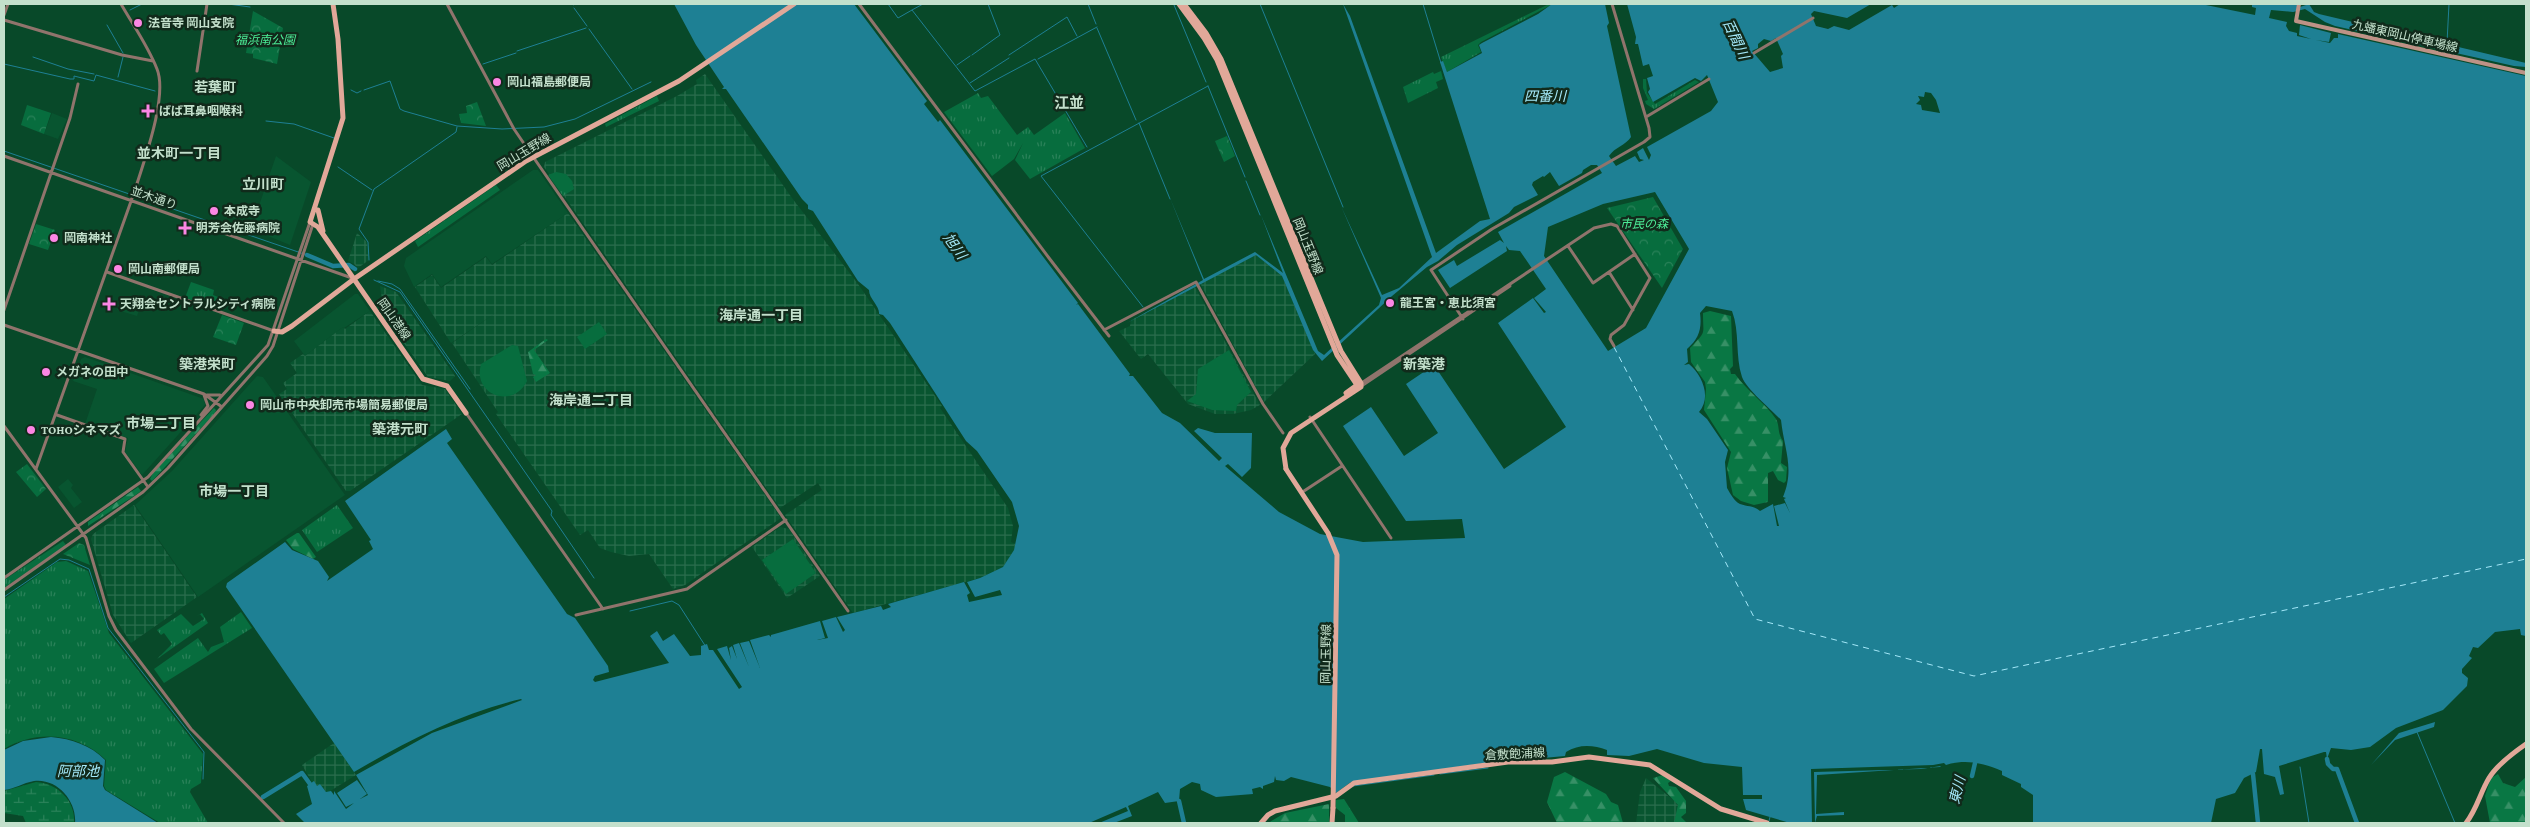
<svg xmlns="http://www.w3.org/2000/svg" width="2530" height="827" font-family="'Crimson Pro','Noto Sans JP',serif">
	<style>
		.built { fill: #085530 }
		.industrial { fill: url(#industrial-grid) }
		.grass { fill: url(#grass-tufts) }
		.forest { fill: url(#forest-firs) }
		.wetland { fill: url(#wetland-marsh) }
		.park { fill: url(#park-crowns) }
		.garden { fill: #076d3e }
		.water { fill: #1e8094; fill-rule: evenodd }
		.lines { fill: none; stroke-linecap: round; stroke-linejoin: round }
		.stream { stroke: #1e8094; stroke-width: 1 }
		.river { stroke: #1e8094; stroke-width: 4.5 }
		.ferry { stroke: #a4e8f9; stroke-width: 1; stroke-dasharray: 6 5; stroke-linecap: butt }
		.tertiary { stroke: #90746c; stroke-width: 3 }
		.secondary { stroke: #be9286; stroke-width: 4 }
		.primary { stroke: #e1a899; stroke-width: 5 }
		.primary-bridge { stroke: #e1a899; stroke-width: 5 }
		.poi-dot { fill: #fc86e4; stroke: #112a1b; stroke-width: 2 }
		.labels { text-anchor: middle; stroke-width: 5; stroke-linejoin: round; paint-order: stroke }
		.poi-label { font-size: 12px; font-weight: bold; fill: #c3e0cc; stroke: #112a1b; text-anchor: start }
		.street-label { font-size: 12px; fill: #c3e0cc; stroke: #112a1b }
		.park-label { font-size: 12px; font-style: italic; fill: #4ced97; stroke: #112a1b }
		.water-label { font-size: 14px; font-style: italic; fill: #a4e8f9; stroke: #112a1b }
		.neighbourhood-label { font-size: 14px; font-weight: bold; fill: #c3e0cc; stroke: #112a1b }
		.quarter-label { font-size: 15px; font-weight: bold; fill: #c3e0cc; stroke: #112a1b }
	</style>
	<defs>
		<pattern id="industrial-grid" width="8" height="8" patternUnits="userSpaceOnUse" patternTransform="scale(1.25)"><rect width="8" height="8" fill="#085530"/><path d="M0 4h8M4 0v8" fill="none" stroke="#2a6d4d"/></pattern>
		<pattern id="grass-tufts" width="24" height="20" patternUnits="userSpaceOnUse" patternTransform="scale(1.25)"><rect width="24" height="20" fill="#076d3e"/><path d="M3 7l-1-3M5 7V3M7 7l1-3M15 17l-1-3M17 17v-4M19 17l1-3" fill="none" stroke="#2a8259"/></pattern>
		<pattern id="forest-firs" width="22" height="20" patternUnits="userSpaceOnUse" patternTransform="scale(1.25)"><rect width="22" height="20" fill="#097744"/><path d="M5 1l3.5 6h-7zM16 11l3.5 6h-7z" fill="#379066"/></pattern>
		<pattern id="wetland-marsh" width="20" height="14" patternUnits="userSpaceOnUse" patternTransform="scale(1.25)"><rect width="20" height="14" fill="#076d3e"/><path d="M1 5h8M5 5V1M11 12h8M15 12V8" fill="none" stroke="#2a8259"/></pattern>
		<pattern id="park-crowns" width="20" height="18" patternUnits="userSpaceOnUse" patternTransform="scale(1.25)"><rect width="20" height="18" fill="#076d3e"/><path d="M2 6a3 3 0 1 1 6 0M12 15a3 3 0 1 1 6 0" fill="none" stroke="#2a8259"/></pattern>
	</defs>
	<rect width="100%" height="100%" fill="#084929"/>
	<path class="built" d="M52,113L67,119L58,139L44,134Z
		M276,156L311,182L290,245L251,229Z
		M533,170H538L568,213L492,264L486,256L441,287L432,274L414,287L404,266L406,258Z
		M355,294H358L370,311L344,328L343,327L305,356L294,341Z
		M122,297L141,304L137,316L117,310Z
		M85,357L204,399L205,405L142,475L125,452L128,438L85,424L97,389L73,381L81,359Z
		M257,376L263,377L345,495L198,597L135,505L172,471Z
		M68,479L73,485L71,488L82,502L74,508L58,487Z"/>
	<path class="industrial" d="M705,74L792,198L858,284L942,406L940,408L1008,508L1013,526L1011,542L1015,544L1014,550L1003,567L980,578L853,613L785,515L822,490L818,483L780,508L544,167L545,162L677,96L697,84L696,80Z
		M568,213L781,518L685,585L673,589L649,554L629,556L611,552L600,548L588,530L580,535L496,414L498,412L452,343L503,308L451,343L415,287L432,275L441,288L486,257L492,265Z
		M357,233L367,242L369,260L358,268L354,264L348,261Z
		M1256,255L1282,276L1315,354L1264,402L1200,283Z
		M380,286L396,292L455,376L450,381L428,377L379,308L383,306Z
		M1195,287L1260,405L1251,410L1233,414H1215L1188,404L1148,354L1141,359L1119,331L1130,326L1131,320Z
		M370,311L422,385L445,389L462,414L350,491H346L279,394L287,389L283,383L297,373L290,363L303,354L305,356L343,327L345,329Z
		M134,505L197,597L131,643L113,615L91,539L93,534Z
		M780,527L789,529L820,576L787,598L752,547Z
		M334,743L356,775L327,793L320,784L317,786L312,782L302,765Z
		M1646,778L1676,802L1679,807L1675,823H1636L1640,792Z"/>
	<path class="grass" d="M1549,4L1551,5L1481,42L1478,45L1481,52L1447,72L1441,57Z
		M1441,71L1443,79L1436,82L1438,88L1408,103L1403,87L1433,72L1434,74Z
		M1643,79H1646L1647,93L1655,104L1695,80L1699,82L1654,109L1646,104L1645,101L1648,100L1643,88Z
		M978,93L981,98L988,96L1017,135L1028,127L1034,135L1065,113L1085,148L1030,179L1015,160L1023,143L1014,159L992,176L944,112Z
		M657,96L659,101L606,127L605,124Z
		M556,172L566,174L572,181L574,189L563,196L548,175Z
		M496,185L500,190L418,247L415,241Z
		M191,282L214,290L213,295L223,299L220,309L185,298Z
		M337,505L353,528L317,552L302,530Z
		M63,541L66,545L4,588V580Z
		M66,561L88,571L109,633L203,754L201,783L191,789L190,792L208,823H160L106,790L104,786L106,760C79,733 36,729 4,749V599L57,562Z
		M241,612L252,628L164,683L154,669L198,638L208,652L211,647L224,642L220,627Z
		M202,613L208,623L157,659L172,644L164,633L161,635L157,630L181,614L193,626L204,619L200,614L197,616Z"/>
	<path class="forest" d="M1710,311L1731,316L1733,366L1730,369L1731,374H1735C1747,391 1766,404 1776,419C1780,426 1777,433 1783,441L1781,463L1787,467L1786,481L1784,483L1778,480L1773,471L1768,473V502L1754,505L1741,501L1733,495L1727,468L1731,452L1704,410L1706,389L1705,382L1691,362L1690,348C1707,330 1703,336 1703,313Z
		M546,339L548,340L534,350L550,373L536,382L533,377L536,375L533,374L528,352Z
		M214,408L216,410L215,413L152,481L150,479L153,473Z
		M138,487L141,491L137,494L88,526V522Z
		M297,533H299L316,557L313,559L293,549L286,540Z
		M1565,772L1606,794L1611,802L1618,805L1623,823H1557L1547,802L1554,777Z
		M2498,774L2503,783L2515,787L2526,777V823H2490L2485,796L2491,778Z
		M1663,775L1671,781L1668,783L1669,786L1676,787L1686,801V813L1681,817L1687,823H1674L1678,805L1653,778Z
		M1344,799L1359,823H1345V815L1336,808V800Z
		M1329,804V823H1268L1285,813Z"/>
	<path class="wetland" d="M36,782C57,783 76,801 74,823H26L23,816L4,813V791Z"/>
	<path class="park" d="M253,11L283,28L277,64L253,58V54L246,53Z
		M477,102L486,126L461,123L459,114L467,113L466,106Z
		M27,105L51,113L44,134L21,125Z
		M1227,136L1235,156L1224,162L1215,141Z
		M1653,197L1683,249L1662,288L1607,208Z
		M36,224L55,230L48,250L29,244Z
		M222,315L244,323L236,345L213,337Z
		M27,464L46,489L37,497L16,472Z
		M79,543L84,545L90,565L63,554Z"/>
	<path class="garden" d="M599,322L607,334L585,349L577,337Z
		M512,345L518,346L527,381C513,410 472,395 481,364Z
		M1229,350L1251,392L1237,405L1236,411L1212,410L1187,401L1196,394L1198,369Z
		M793,539L816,573L786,594L762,560Z"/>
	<path class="water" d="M674,4H854L927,101L924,104L938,122L940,120L1078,303L1076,305L1078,304L1130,374L1129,376H1133L1162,413L1180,423L1219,461L1222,458L1194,431L1198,428L1215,433H1252L1251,468L1242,477L1228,464L1225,466L1279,512L1320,534L1363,542L1465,538L1462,519L1406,521L1343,426L1371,407L1404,456L1438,433L1406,384L1434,365L1504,469L1566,427L1498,323L1533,298L1544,313L1546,312L1534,298L1546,289L1520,251L1509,250L1506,246L1507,251L1450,288L1438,270L1454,260L1457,266L1500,240L1504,243L1498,232L1602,173L1597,165H1591L1583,170L1582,173L1559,186L1550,172L1544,177L1543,176L1533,182L1532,185L1538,195L1514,207L1509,213L1457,245L1438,261L1427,267L1392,296L1322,361L1313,350L1282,276L1256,255L1127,323L1203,280L1170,198L1204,279L1255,252L1283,273L1261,215L1318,351L1324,355L1379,305L1381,298L1341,206L1382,295L1399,288L1432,257L1343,4L1350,16L1436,253L1480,221L1490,219L1440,62L1443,61L1447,72L1482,53L1479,45L1482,43L1538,14L1552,4H1605L1609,23L1607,26L1631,137C1626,145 1615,147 1609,156L1616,166L1635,156L1639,162L1644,160L1640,159L1637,152L1643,148L1649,160L1651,155L1647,147L1711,111L1718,102L1707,75L1701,81L1695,78L1653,102L1648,92L1650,89L1647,78L1653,76L1649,64L1643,66L1638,44H1635L1636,37L1627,4H1871L1847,18L1814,11L1811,14L1816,26L1828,29L1834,26L1849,30L1892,5L1894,8L1900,4H2201L2255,15L2256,8L2252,7V4H2297L2300,7L2309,4L2314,12L2319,14L2526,63V67L2514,66L2335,26L2325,22L2305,9L2293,12L2271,10L2269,18L2287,22L2286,26L2289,31L2297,33V36L2311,39L2299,35L2300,25L2331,33L2329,42L2316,40L2330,43L2334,38H2338V34L2526,76V636L2521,635L2520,629L2495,632L2478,648L2473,647L2469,656L2472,658L2462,669V673L2468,678L2467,686L2443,710L2396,728L2370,747L2351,750L2331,748L2327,759L2326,752H2324L2279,766L2284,794L2280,795L2275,777L2264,774L2262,749H2260L2256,772L2244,778L2235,793L2216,799L2211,823H2033V795L2021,787V784L2002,775V771C1983,763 1966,759 1946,765L1944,763L1933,765L1811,769L1812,823H1790L1746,810L1743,799H1762V795H1743L1742,767L1704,763L1657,749L1629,756L1607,755V750C1593,745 1579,744 1566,752L1565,756L1543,758L1536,754L1532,759L1507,760L1351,782L1336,793L1330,787L1291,777L1284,781L1276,780L1275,776L1274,782L1263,786V789L1260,787L1252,789L1253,794L1216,797L1201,790L1200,784L1192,782L1180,789L1179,801L1165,803L1158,792L1128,806L1132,816L1114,823H1099L1128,811L1126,807L1089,823H305L296,814L312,804L307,786L314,781L317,786L320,784L326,792L331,791L334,795V791L346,809L354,803L346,807L337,793L357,780L367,794L360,799L368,795L356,775L432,733L522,700L521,699C461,713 407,741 354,772L226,587L227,583L285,542L292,550L318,561L329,577L327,581L373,549L369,541L371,540L345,501L446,429L452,439L447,443L567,614L575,618L608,666L609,672L595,676L593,680L595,682L669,663L650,636L657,631L663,641L674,634L690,656L701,655V646L707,644L709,650H713L739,689L742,687L717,649L727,646L731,660L729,648L732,646L737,659L733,645L739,643L749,667L740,643L749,641L760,668L750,640L769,635L771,637V635L820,621L825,638L817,640L828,638L822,621L836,617L843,632L845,630L837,617L881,606L883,610L891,607L888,604L964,582L970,593L967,595L969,602L1002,595L1000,590L975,597L967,582L980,578L1003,567L1014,550L1019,526L1012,502L977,451L966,441L890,323L883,315L879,314C880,306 869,299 869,290L858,281L813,211L808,209V205L802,199L726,89H722L724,87L696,45ZM1776,38L1783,54L1781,56L1783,68L1770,72L1752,51L1758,48V44L1764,39L1771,41ZM1925,92L1931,93L1936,100L1940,113L1922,110L1921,105L1916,104L1920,100L1918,96L1924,97ZM1655,192L1689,249L1646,328L1608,351L1544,256L1548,227L1603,204ZM1706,306L1732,311C1740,332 1735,356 1742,377C1747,390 1771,409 1781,420C1784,449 1795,468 1783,497L1786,498L1784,499L1790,513L1785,503L1774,506L1779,526H1777L1773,504L1760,511C1753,505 1748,507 1740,504C1734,501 1730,493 1727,488L1725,462L1728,450L1707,419L1699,412C1712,397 1702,375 1689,364L1684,365L1688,362L1687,349C1699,339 1702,329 1700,313Z
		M2435,722L2434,727L2395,740L2371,765L2399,733Z
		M51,737C72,739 90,745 105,760L103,786L105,790L158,823H75C77,801 57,778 34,781C23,783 14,789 4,790V750L23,741Z
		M1941,766L1940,767L1817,775L1816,814L1844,812V815L1817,816L1815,823L1814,772L1921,769Z"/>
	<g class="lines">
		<path class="stream" d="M228,4L250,7
			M572,4L573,5
			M888,4L898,18L912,10L975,91L1035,59L1087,147
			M1088,4L1096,24
			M1260,4L1343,207
			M1423,4L1441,63
			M1174,5L1206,82
			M574,8L587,26
			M130,10L142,4
			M912,10L923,4
			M107,25L123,53
			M1097,28L1136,120
			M589,29L632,89
			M2447,43L2449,4
			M517,51L586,28
			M972,55L1000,35L988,4
			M1009,55L1067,17L1077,36
			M33,57L68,69L94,74
			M1038,59L1097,27
			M4,64L70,79H74V76L94,81L96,75L155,91
			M483,64L516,53
			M957,65L970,56
			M118,77L123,57
			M970,83L1009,58
			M1208,86L1245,177
			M351,90L357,93L361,91
			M364,90L390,81L400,109L404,111L457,126L502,129L544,127L575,119L651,82
			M266,121L294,124L334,138
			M1139,123L1170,199
			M4,151L307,255
			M338,167L372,190
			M1246,181L1260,215
			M369,260L368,242L359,229L374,189L456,132L457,127
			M374,280L400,292L552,511L551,515L594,578
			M378,281L392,284L400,289L470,389
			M1143,307L1041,176L1208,86
			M4,597L60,559L69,560L89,569L108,628L204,752L203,779
			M630,611L672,601L679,605L706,647
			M2417,732L2455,823
			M2300,767L2309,823
			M1440,774L1488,768
			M1353,786L1434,775
			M1769,821L1770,817"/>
		<path class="river" d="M307,255L333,266L349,265L355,269
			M2327,759L2328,764L2333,769H2337L2357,823
			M2253,774L2258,823
			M1972,776L1975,763
			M263,797L302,773L310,784
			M1179,801L1184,823"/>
		<path class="ferry" d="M1614,347L1755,619L1974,676L2526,559"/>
		<path class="tertiary" d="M447,4L514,129L529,151L848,611
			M859,4L1049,258L1109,336
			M4,15L8,4
			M4,20L122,55L153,61
			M1754,53L1813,18
			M197,71L207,4
			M1646,117L1709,79
			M4,156L352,278
			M1568,246L1593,283L1635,254
			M107,272L274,331
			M1609,272L1633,310
			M4,310L70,118L78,84
			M1463,319L1431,270L1492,229L1644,142L1650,137L1649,128L1612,4
			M4,325L204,394L222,407
			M1104,330L1196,282L1263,404L1283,433
			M1360,384L1594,228L1611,224L1617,226L1650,278L1624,325L1611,335L1610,339L1614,346
			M1360,387L1510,286
			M207,395H220
			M466,413L603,609
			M57,415L125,439L123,452L148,487
			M201,415L208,406L204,395
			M1310,417L1391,538
			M4,426L86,538L109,616L116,630L191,729L284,823
			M36,469L135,190C144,161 168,96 157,69C148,46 133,25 121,4
			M1304,491L1342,466
			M4,578L148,477L268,345L310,222
			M4,590L143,492L168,468L267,356L273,346L313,224
			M576,615L687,589L786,520"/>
		<path class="secondary" d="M2299,4L2296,21L2526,73"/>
		<path class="primary" d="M333,4L338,39L343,118L310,222L318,227L423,379L447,386L466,413
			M1179,4L1204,38L1217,60L1337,355L1357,385L1346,393
			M1184,4L1206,33L1221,59L1341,351L1361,383V387L1291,433L1283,448L1286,469
			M318,210L323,231
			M274,331L282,332L292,326L354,279L526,161L679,81L794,4
			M1261,823L1268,815L1275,811L1336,796L1354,783L1508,762H1552L1589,757L1650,765L1721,809L1767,823
			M1332,823L1333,808
			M2466,823C2477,809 2480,793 2489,778C2497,765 2513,753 2526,744"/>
		<path class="primary-bridge" d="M1286,469L1328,533L1337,555L1333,808"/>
	</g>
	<g class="poi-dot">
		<circle cx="138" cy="23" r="5"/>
		<circle cx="497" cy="82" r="5"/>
		<path d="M145.5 103.5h5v5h5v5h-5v5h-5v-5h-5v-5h5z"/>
		<circle cx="214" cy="211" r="5"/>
		<path d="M182.5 220.5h5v5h5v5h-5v5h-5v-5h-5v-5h5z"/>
		<circle cx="54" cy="238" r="5"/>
		<circle cx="118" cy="269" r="5"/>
		<circle cx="1390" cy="303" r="5"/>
		<path d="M106.5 296.5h5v5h5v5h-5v5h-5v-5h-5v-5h5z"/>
		<circle cx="46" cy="372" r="5"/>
		<circle cx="250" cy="405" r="5"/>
		<circle cx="31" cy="430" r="5"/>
	</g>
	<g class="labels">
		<g class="poi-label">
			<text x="148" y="27">法音寺 岡山支院</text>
			<text x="507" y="86">岡山福島郵便局</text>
			<text x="159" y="115">ばば耳鼻咽喉科</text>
			<text x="224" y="215">本成寺</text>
			<text x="196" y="232">明芳会佐藤病院</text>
			<text x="64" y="242">岡南神社</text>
			<text x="128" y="273">岡山南郵便局</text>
			<text x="1400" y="307">龍王宮・恵比須宮</text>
			<text x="120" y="308">天翔会セントラルシティ病院</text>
			<text x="56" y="376">メガネの田中</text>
			<text x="260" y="409">岡山市中央卸売市場簡易郵便局</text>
			<text x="41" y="434">TOHOシネマズ</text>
		</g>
		<g class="street-label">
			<text transform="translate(2405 36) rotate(13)" y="4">九蟠東岡山停車場線</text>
			<text transform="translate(524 152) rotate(-31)" y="4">岡山玉野線</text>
			<text transform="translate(154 198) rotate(19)" y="4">並木通り</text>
			<text transform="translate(1308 246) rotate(68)" y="4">岡山玉野線</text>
			<text transform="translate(394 319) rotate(55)" y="4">岡山港線</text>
			<text transform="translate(1326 654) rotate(-89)" y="4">岡山玉野線</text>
			<text transform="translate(1515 754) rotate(-3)" y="4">倉敷飽浦線</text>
		</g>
		<g class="park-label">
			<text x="265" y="44">福浜南公園</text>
			<text x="1644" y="228">市民の森</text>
		</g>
		<g class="water-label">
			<text transform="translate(1736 39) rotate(65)" y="5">百間川</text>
			<text x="1545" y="101">四番川</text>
			<text transform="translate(955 246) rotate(54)" y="5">旭川</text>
			<text x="78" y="776">阿部池</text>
			<text transform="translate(1957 790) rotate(-76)" y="5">東川</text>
		</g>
		<g class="neighbourhood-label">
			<text x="215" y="92">若葉町</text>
			<text x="179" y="158">並木町一丁目</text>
			<text x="263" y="189">立川町</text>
			<text x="761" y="320">海岸通一丁目</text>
			<text x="207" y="369">築港栄町</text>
			<text x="1424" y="369">新築港</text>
			<text x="591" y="405">海岸通二丁目</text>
			<text x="161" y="428">市場二丁目</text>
			<text x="400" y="434">築港元町</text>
			<text x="234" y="496">市場一丁目</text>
		</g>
		<g class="quarter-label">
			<text x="1069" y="108">江並</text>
		</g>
	</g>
	<rect width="2530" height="827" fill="none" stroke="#c3e0cc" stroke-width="10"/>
</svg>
